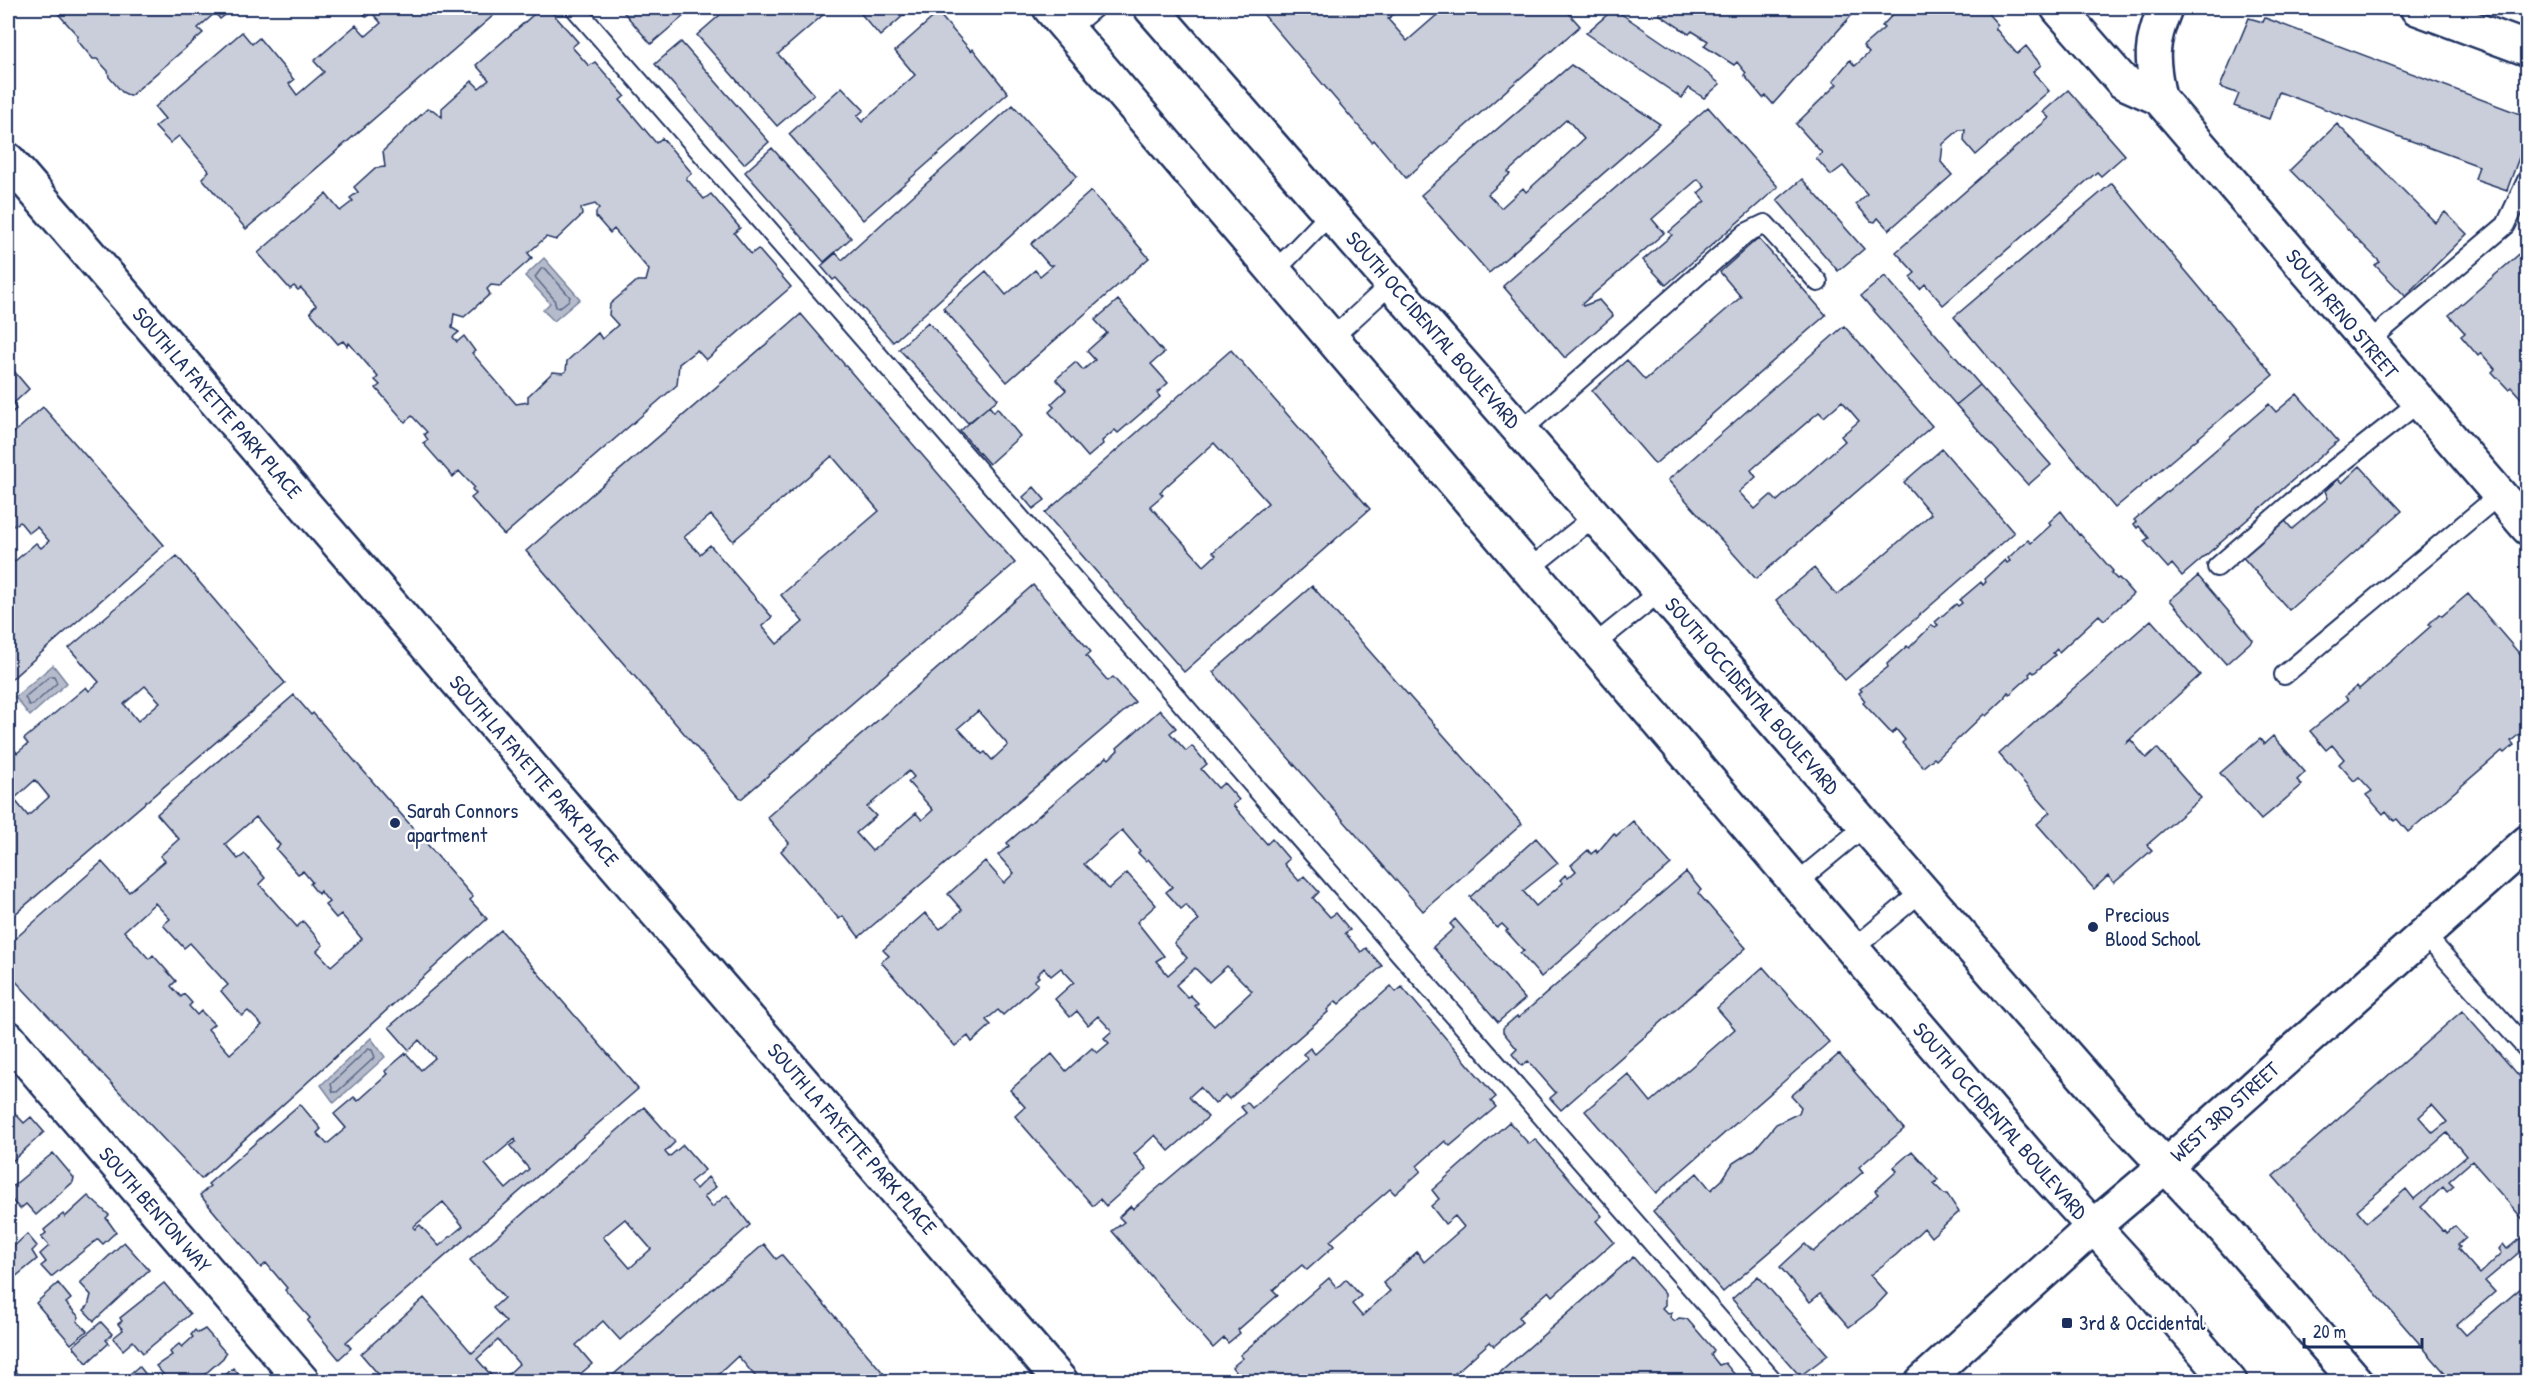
<svg xmlns="http://www.w3.org/2000/svg" width="2535" height="1389" font-family="'Patrick Hand',sans-serif">
	<style>
		.water { fill: #b5bbca; stroke: #77839f; stroke-width: 1.5 }
		.lines { fill: none; stroke-linecap: round; stroke-linejoin: round }
		.shore { stroke: #596789; stroke-width: 1.5 }
		.building { fill: #caceda; stroke: #1b2f5e; stroke-width: 1.5; fill-rule: evenodd }
		.lane-casing { stroke: #1b2f5e; stroke-width: 22 }
		.street-casing { stroke: #1b2f5e; stroke-width: 38 }
		.secondary-casing { stroke: #1b2f5e; stroke-width: 38 }
		.lane { stroke: #fff; stroke-width: 18 }
		.street { stroke: #fff; stroke-width: 33 }
		.secondary { stroke: #fff; stroke-width: 33 }
		.poi-dot { fill: #1b2f5e; stroke: #fff; stroke-width: 2 }
		.labels { text-anchor: middle; stroke-width: 5; stroke-linejoin: round; paint-order: stroke }
		.street-label { font-size: 21px; fill: #1b2f5e; stroke: #fff }
		.poi-label { font-size: 21px; fill: #1b2f5e; stroke: #fff; text-anchor: start }
	</style>
	<rect width="100%" height="100%" fill="#fff"/>
	<filter id="ink" filterUnits="userSpaceOnUse"><feTurbulence type="fractalNoise" baseFrequency=".0167" numOctaves="2"/><feDisplacementMap in="SourceGraphic" scale="12" xChannelSelector="R" yChannelSelector="G"/><feConvolveMatrix kernelMatrix="1 2 1 2 8 2 1 2 1" color-interpolation-filters="sRGB"/></filter>
	<g filter="url(#ink)">
		<path class="water" d="M544,258L580,299L554,321L543,310L550,303L525,276Z
			M53,665L67,683L30,716L15,697Z
			M371,1038L385,1057L334,1103L321,1085Z"/>
		<g class="lines">
			<path class="shore" d="M542,268L546,269L570,297L569,300L559,308L556,307L554,299L535,277Z
				M50,676H54L57,683L33,705H29L25,697Z
				M368,1049L372,1050L375,1057L337,1092H333L331,1084Z"/>
		</g>
		<path class="building" d="M53,8H234L220,19L215,13L198,28L203,33L130,96L122,92L109,77L108,71L97,59H93L77,40L78,36Z
			M358,8H502L246,229L202,178L209,171L179,136L170,143L155,127L165,119L155,107L242,32L252,44L259,38L294,80L289,84L297,95L324,72L314,61L356,25L366,36L381,23L372,13L367,17Z
			M541,8H548L578,42L572,47L589,66L595,62L625,96L620,100L656,143L662,138L692,173L686,178L704,199L711,194L740,228L734,233L751,254L758,249L791,287L706,360L697,350L679,364L677,385L504,535L471,498L476,494L472,489L474,487L459,471L453,477L423,443L428,440L424,434L427,432L412,416L405,422L376,388L380,385L375,380L378,377L349,343L347,346L343,341L338,344L310,312L316,305L301,288L298,290L294,286L290,289L258,253L326,194L340,211L353,201L350,198L358,192L354,187L375,168L385,167L383,151L427,109L433,110L442,117V108L472,81L479,88L489,80L476,65ZM595,204L599,208L596,212V217L610,233L614,229L649,270L646,281H637L610,304L609,315L618,325L602,339L598,333L567,361L566,371L563,373L553,372L528,396V402L516,404L472,353L475,351L464,336L457,342L453,337L459,332L452,328L454,314L464,317L490,294L487,289L491,285L500,286L532,258L528,253L546,237L556,240L582,215L581,208Z
			M620,8H693L651,44Z
			M728,8H831L778,54L814,94L777,126L697,35Z
			M856,8H912L880,36Z
			M1258,8H1401L1388,19L1407,41L1438,14L1432,8H1564L1580,26L1406,178L1374,140L1372,142Z
			M1659,8H1858L1773,104L1766,96L1763,98L1744,75L1746,73L1737,62L1734,65L1704,46L1708,41L1692,31L1689,34L1659,14L1662,9Z
			M1899,8H1983L1998,25L1995,28L2017,54L2026,46L2041,65L2033,72L2049,91L1976,155L1964,141L1965,130H1959L1943,144L1941,162L1952,175L1889,230L1878,218L1875,222L1871,221L1856,204L1867,194L1843,166L1831,175L1816,158L1822,153L1796,124L1837,84L1833,81L1850,60L1855,66L1869,53L1863,46L1884,28L1882,26Z
			M1614,9L1702,69L1720,84L1704,98L1689,88L1682,98L1586,33Z
			M938,13L971,51L973,49L1008,93L863,220L789,134L842,87L864,110L857,116L862,122L915,75L895,51Z
			M2249,18L2263,22L2265,18L2528,117V133L2507,190L2475,179L2479,166L2279,92L2269,119L2234,106L2239,94L2220,87Z
			M681,42L769,142L744,164L655,64Z
			M1571,65L1660,124L1489,273L1421,195ZM1567,119L1584,139L1526,192L1523,188L1501,208L1488,194L1510,174L1508,172Z
			M2068,90L2125,155L2101,176L2097,172L1943,305L1925,284L1920,289L1910,277L1915,273L1896,252L2049,118L2043,112Z
			M1013,105L1077,176L893,342L836,278L833,280L821,266L836,253L842,260Z
			M1708,107L1778,187L1666,285L1643,260L1672,235L1669,232L1705,201L1698,193L1705,187L1698,179L1652,219L1664,233L1582,304L1583,306L1599,300L1613,316L1565,358L1503,286Z
			M2337,124L2435,222L2445,212L2467,234L2411,290L2413,292L2407,298L2375,265L2380,262L2290,170Z
			M772,148L851,238L824,262L745,172Z
			M1802,179L1864,249L1838,271L1777,200Z
			M2112,183L2273,375L2115,508L1954,317Z
			M1091,191L1149,258L1007,382L943,308L986,271L1006,295L1035,270L1040,276L1053,265H1049L1031,244Z
			M1758,238L1826,315L1655,464L1592,391L1627,360L1645,380L1741,297L1720,272Z
			M2528,243V406L2511,387L2508,389L2492,372L2495,369L2481,353L2478,356L2461,336L2465,333L2449,315L2525,249Z
			M1885,276L1980,385L1956,405L1861,296Z
			M1118,300L1164,353L1151,364L1168,383L1157,393L1160,397L1118,433L1115,430L1102,441L1103,444L1088,457L1049,412L1054,407L1051,404L1066,390L1056,379L1076,362L1083,370L1095,360L1087,351L1107,333L1095,320Z
			M801,314L1015,563L741,799L526,551ZM832,456L879,511L781,595L803,622L777,644L762,626L772,617L710,545L700,554L684,537L711,515L733,541Z
			M928,322L998,399L968,423L899,349Z
			M1844,326L1932,426L1756,579L1668,480ZM1842,401L1859,421L1841,436L1845,441L1777,501L1771,495L1755,509L1739,492L1756,477L1751,470L1819,412L1824,417Z
			M1231,350L1370,509L1184,672L1045,513ZM1214,443L1268,503L1213,552L1216,555L1204,566L1150,506L1163,495L1160,492Z
			M8,364L29,389L13,404L16,409L8,416Z
			M1980,385L2051,465L2028,485L1956,405Z
			M2297,394L2338,441L2182,576L2172,564L2168,568L2144,541L2149,538L2139,526L2137,528L2134,524L2136,522L2134,520L2269,404L2276,412Z
			M989,406L994,412L997,408L1020,436L989,464L960,431Z
			M43,407L164,545L8,682V567L36,543L41,548L49,541L37,527L29,533L20,522L14,526L8,518V438Z
			M1942,449L2014,533L1845,680L1776,600L1814,568L1837,595L1931,514L1904,482Z
			M2360,466L2402,511L2289,610L2240,554L2282,517L2292,529L2328,498L2325,491L2338,479L2342,483Z
			M1034,487L1045,500L1033,509L1023,497Z
			M2061,511L2079,535L2080,534L2113,571L2111,573L2117,579L2119,578L2133,594L2104,620L2099,615L2059,652L2057,649L2053,653L2055,655L2034,673L2032,671L2029,674L2030,676L2010,694L2008,692L2005,696L2006,697L1986,716L1984,714L1981,717L1936,760L1934,758L1923,767L1902,743L1905,740L1896,729L1892,734L1863,703L1865,701L1859,693L1862,691L1860,689L1888,667L1887,664L1907,646L1909,648L1932,625L1935,627L1938,625L1935,622L1956,604L1958,606L1962,603L1960,600L1981,582L1983,585L1986,582L1984,579L2005,560L2007,563L2010,561L2008,558L2028,540L2031,543L2051,525L2049,522Z
			M177,556L285,683L8,920V741L17,753L28,744L24,739L86,687L89,691L99,682L69,648ZM145,686L160,702L138,721L124,704ZM35,780L49,797L28,816L14,799Z
			M2198,576L2253,640L2226,664L2170,600Z
			M1033,585L1091,652L1086,656L1108,681L1113,677L1135,702L859,937L843,916L839,919L781,851L789,843L767,817ZM978,711L1008,745L992,760L985,752L982,754L958,728ZM909,771L914,777L908,782L933,810L922,820L916,813L872,851L856,833L876,816L867,807Z
			M1312,586L1522,824L1423,911L1213,672Z
			M2468,594L2524,659L2521,661L2528,669V727L2511,741L2514,745L2504,753L2502,751L2408,832L2397,819L2394,821L2386,811L2383,814L2366,795L2372,791L2359,777L2354,781L2339,764L2344,759L2332,745L2326,750L2310,731L2348,700L2345,696L2357,686L2359,689L2431,626L2429,624L2439,614L2442,616Z
			M2151,620L2200,675L2125,744L2131,740L2146,758L2157,748L2201,798L2147,845L2152,850L2114,883L2108,876L2094,889L2037,824L2050,812L1999,754Z
			M294,695L311,715L313,713L473,897L470,900L487,919L201,1179L8,973V967L11,964L8,960V945L102,862L129,892L165,861L160,856L179,839L157,814ZM256,817L280,845L276,849L298,874L303,871L312,882L310,884L318,894L320,891L329,902L325,905L336,918L341,914L362,939L331,966L317,951L323,945L303,921L297,927L259,884L265,878L245,854L238,859L225,844ZM155,903L170,919L163,925L184,948L190,943L228,985L221,991L242,1016L248,1011L262,1025L230,1054L208,1029L214,1024L201,1011L197,1015L189,1006L192,1003L184,994L181,997L171,986L176,981L153,955L149,959L124,931Z
			M1160,710L1176,728L1170,733L1186,751L1192,746L1207,764L1201,769L1218,788L1224,783L1239,800L1233,805L1267,844L1272,839L1289,859L1284,864L1299,881L1304,876L1319,892L1313,898L1330,917L1336,913L1350,930L1345,933L1361,952L1366,948L1382,966L1339,1004L1336,1001L1327,1010L1328,1012L1229,1099L1225,1095L1215,1104L1200,1087L1189,1097L1208,1117L1169,1151L1155,1135L1134,1154L1147,1169L1106,1206L1100,1199L1093,1206L1019,1121L1015,1116L1025,1107L1010,1090L1052,1054L1066,1071L1092,1048L1097,1053L1109,1043L1104,1038L1112,1031L1098,1016L1088,1025L1077,1011L1070,1017L1055,999L1074,982L1061,968L1051,976L1044,968L1037,975L1039,977L1034,981L1038,984L1003,1015L998,1010L986,1020L991,1025L972,1042L968,1036L955,1046L881,962L889,956L883,950L925,913L940,929L962,910L948,894L985,861L1004,883L1014,873L998,855L1009,846L1007,843L1107,757L1109,759L1118,750L1117,748ZM1122,830L1140,851L1138,853L1146,861L1148,859L1172,887L1166,892L1181,909L1186,905L1199,920L1174,943L1187,958L1168,975L1156,961L1164,956L1137,922L1156,905L1127,873L1109,889L1084,864ZM1227,966L1252,991L1214,1026L1195,1006L1198,1003L1190,995L1188,998L1176,985L1195,968L1209,982Z
			M2273,736L2305,772L2297,780L2302,785L2261,820L2220,773L2260,739L2264,744Z
			M1633,821L1671,864L1541,977L1520,953L1524,951L1506,931L1508,930L1502,924L1497,928L1470,897L1536,838L1558,863L1523,891L1536,906L1563,883L1560,880L1565,875L1568,878L1576,871L1571,865L1588,850L1591,854L1596,850L1597,853L1614,833L1616,836Z
			M1686,872L1701,890L1698,893L1746,948L1561,1110L1550,1098L1556,1093L1528,1061L1522,1066L1512,1054L1517,1049L1503,1032V1028L1517,1016L1518,1018Z
			M1455,919L1525,999L1498,1022L1433,947L1454,928L1450,924Z
			M501,930L638,1089L346,1342L351,1348L339,1359L307,1321L310,1318L285,1290L287,1288L266,1263L261,1268L200,1195L210,1186L208,1184L300,1104L321,1129L317,1133L327,1144L346,1128L334,1114L354,1097L358,1101L388,1074L385,1071L406,1053L421,1070L435,1058L419,1040L409,1050L389,1027ZM515,1139L516,1142L510,1146L529,1169L506,1189L485,1164ZM443,1202L463,1226L439,1246L420,1225L415,1229L413,1227Z
			M1763,967L1829,1042L1656,1193L1585,1111L1628,1074L1651,1102L1735,1029L1717,1008Z
			M1391,986L1396,992L1402,987L1496,1097L1491,1101L1496,1107L1450,1146L1445,1141L1417,1166L1421,1171L1395,1194L1390,1189L1330,1241L1334,1246L1307,1270L1302,1265L1273,1290L1278,1295L1238,1330L1240,1333L1228,1343L1224,1338L1213,1348L1112,1231L1124,1222L1119,1217L1131,1206L1133,1209L1246,1113L1241,1107L1247,1102L1252,1108L1308,1059L1303,1054L1310,1048L1315,1054Z
			M2462,1011L2528,1086V1225L2472,1161L2449,1181L2454,1186L2447,1192L2443,1187L2421,1207L2443,1231L2445,1230L2447,1233L2455,1226L2466,1238L2458,1245L2460,1247L2458,1249L2480,1274L2502,1253L2499,1249L2503,1244L2507,1249L2528,1232V1245L2485,1281L2495,1292L2457,1325L2466,1335L2528,1282V1382H2453L2273,1176ZM2432,1105L2447,1122L2433,1133L2419,1117ZM2447,1133L2466,1156L2414,1199L2406,1189L2367,1222L2357,1210Z
			M1839,1054L1904,1129L1859,1167L1863,1172L1723,1292L1653,1211L1697,1173L1711,1190L1722,1180L1733,1163L1755,1149L1776,1124L1799,1113L1801,1107L1791,1096Z
			M9,1107L24,1123L31,1117L44,1132L8,1165Z
			M644,1107L675,1142L665,1152L669,1157L683,1145L705,1170L690,1182L696,1189L708,1177L716,1187L704,1197L712,1207L727,1195L750,1225L620,1340L603,1321L576,1345L592,1364L571,1382H500L519,1364L498,1340L477,1359L497,1382H385L361,1354L424,1298L472,1353L506,1322L493,1308L504,1298L470,1260ZM625,1219L651,1249L630,1268L603,1237Z
			M1509,1122L1529,1144L1535,1139L1602,1216L1596,1221L1614,1242L1553,1296L1549,1291L1519,1317L1522,1322L1494,1346L1490,1342L1445,1382H1244L1232,1367L1243,1358L1240,1355L1329,1278L1337,1288L1346,1279L1361,1296L1352,1304L1362,1316L1390,1291L1383,1283L1417,1252L1424,1262L1464,1227L1455,1216L1445,1224L1431,1206L1439,1199L1432,1190Z
			M1912,1151L1938,1180L1934,1184L1944,1194H1947L1959,1212L1931,1237L1924,1228L1896,1255L1870,1275L1887,1294L1874,1308L1849,1327L1820,1294L1810,1302L1780,1267L1805,1244L1813,1252L1878,1194L1875,1191L1897,1171L1894,1167Z
			M53,1153L74,1178L73,1182L36,1215L26,1204L20,1209L8,1196V1190Z
			M88,1196L109,1215L106,1218L116,1232L103,1244L98,1239L51,1277L41,1266L46,1262L40,1254L49,1246L41,1237L46,1233L44,1230L63,1214L65,1217Z
			M27,1234L37,1246L32,1251L37,1259L14,1278L8,1270V1252Z
			M124,1242L149,1270L94,1321L84,1310L88,1306L91,1295L80,1283Z
			M764,1244L776,1259L782,1255L891,1382H783L781,1378L777,1382L772,1379L760,1382L738,1356L710,1382H605Z
			M1633,1257L1665,1294V1305L1662,1308L1668,1314L1672,1313L1670,1317L1675,1321L1679,1318L1687,1319L1714,1350L1711,1355L1719,1365L1725,1363L1741,1382H1489Z
			M1758,1276L1828,1355L1800,1376L1732,1299Z
			M58,1283L71,1299L66,1303L79,1317L77,1321L87,1331L71,1344L36,1303Z
			M164,1283L190,1314L143,1353L133,1341L123,1350L113,1338L123,1330L118,1324L122,1321L120,1318Z
			M101,1322L112,1334L106,1340L109,1343L87,1363L73,1346Z
			M205,1329L226,1353L223,1358L196,1382H170L156,1366L172,1355L170,1352L174,1348L179,1344L182,1347L193,1337L191,1335L195,1330L198,1333Z
			M8,1362L25,1382H8Z
			M139,1366L152,1382H121Z
			M233,1368L245,1382H218Z"/>
		<g class="lines">
			<g class="lane-casing">
				<path id="lane" d="M575,8L1774,1382
					M1069,29L1094,8
					M1275,271L1331,213
					M1332,338L1392,283
					M2367,343L2506,225L2528,178
					M1521,431L1746,233L1765,224L1818,282
					M2217,567L2292,502L2418,403
					M1529,569L1595,516
					M1594,645L1661,591
					M2284,675L2499,495
					M1796,883L1865,826
					M2424,934L2528,1050
					M1853,949L1922,891"/>
			</g>
			<g class="street-casing">
				<path id="street" d="M1050,8L2036,1164L2146,1284L2230,1382
					M1151,8L2123,1121L2222,1226L2357,1382
					M2058,8L2123,82L2159,98L2528,528
					M2417,8L2528,49
					M2159,98C2151,59 2150,45 2165,8
					M8,160L1061,1382
					M8,1038L303,1382"/>
			</g>
			<g class="secondary-casing">
				<path id="secondary" d="M1922,1382L2093,1227L2164,1167L2528,842"/>
			</g>
			<use href="#lane" class="lane"/>
			<use href="#street" class="street"/>
			<use href="#secondary" class="secondary"/>
		</g>
	</g>
	<g class="poi-dot">
		<circle cx="395" cy="823" r="6"/>
		<circle cx="2093" cy="927" r="6"/>
		<rect x="2061" y="1317" width="12" height="12" rx="3"/>
	</g>
	<g class="labels">
		<g class="street-label">
			<text transform="translate(2342 314) rotate(50)" y="7">SOUTH RENO STREET</text>
			<text transform="translate(1433 330) rotate(49)" y="7">SOUTH OCCIDENTAL BOULEVARD</text>
			<text transform="translate(217 403) rotate(49)" y="7">SOUTH LA FAYETTE PARK PLACE</text>
			<text transform="translate(1752 696) rotate(49)" y="7">SOUTH OCCIDENTAL BOULEVARD</text>
			<text transform="translate(534 771) rotate(49)" y="7">SOUTH LA FAYETTE PARK PLACE</text>
			<text transform="translate(2225 1112) rotate(-42)" y="7">WEST 3RD STREET</text>
			<text transform="translate(2000 1121) rotate(49)" y="7">SOUTH OCCIDENTAL BOULEVARD</text>
			<text transform="translate(852 1139) rotate(49)" y="7">SOUTH LA FAYETTE PARK PLACE</text>
			<text transform="translate(155 1210) rotate(49)" y="7">SOUTH BENTON WAY</text>
		</g>
		<g class="poi-label">
			<text x="407" y="818">Sarah Connors<tspan x="407" dy="24">apartment</tspan></text>
			<text x="2105" y="922">Precious<tspan x="2105" dy="24">Blood School</tspan></text>
			<text x="2079" y="1330">3rd &amp; Occidental</text>
		</g>
	</g>
	<rect width="2535" height="1389" fill="none" stroke="#fff" stroke-width="30"/>
	<rect x="15" y="15" width="2505" height="1359" fill="none" stroke="#1b2f5e" stroke-width="2" filter="url(#ink)"/>
	<path d="M2304 1338v9h118v-9" fill="none" stroke="#1b2f5e" stroke-width="3"/>
	<text x="2313" y="1338" font-size="18" fill="#1b2f5e" stroke="#ffffff" stroke-width="4.5" paint-order="stroke">20 m</text>
</svg>
